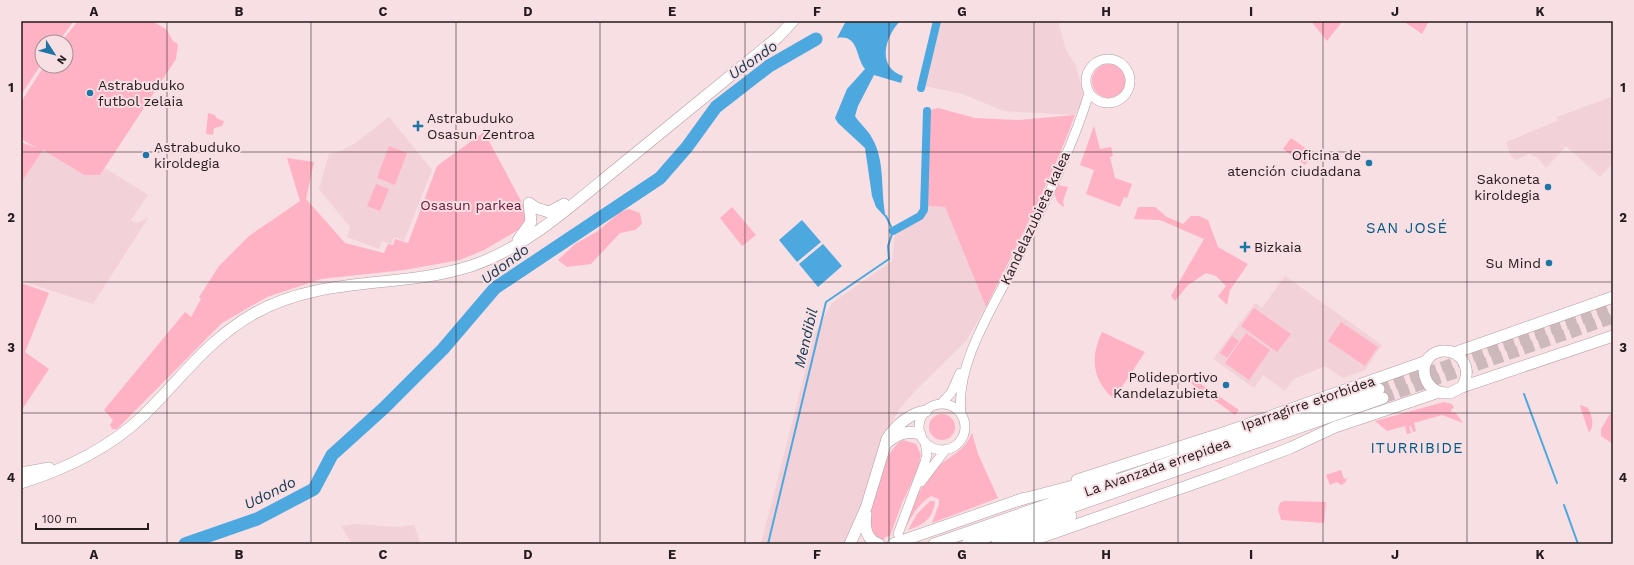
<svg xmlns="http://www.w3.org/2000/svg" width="1634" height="565" font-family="'Work Sans',sans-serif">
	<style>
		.built { fill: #f2d1d8 }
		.green { fill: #feb2c4 }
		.water { fill: #4ca8df }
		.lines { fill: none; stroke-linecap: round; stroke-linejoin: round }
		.stream { stroke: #4ca8df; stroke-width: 2 }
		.canal { stroke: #4ca8df; stroke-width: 8 }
		.river { stroke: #4ca8df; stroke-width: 13 }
		.trunk-tunnel { stroke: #cdb8bc; stroke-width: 11; stroke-dasharray: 11 5.5; stroke-linecap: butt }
		.tertiary-casing { stroke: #b39da1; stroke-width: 10 }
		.primary-casing { stroke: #b39da1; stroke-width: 12 }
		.trunk-casing { stroke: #b39da1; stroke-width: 12 }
		.tertiary { stroke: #fff; stroke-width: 9 }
		.primary { stroke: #fff; stroke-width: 11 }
		.trunk { stroke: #fff; stroke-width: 11 }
		.grid { fill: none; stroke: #241b1d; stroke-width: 1; stroke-opacity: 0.55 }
		.poi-dot { fill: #1d76a5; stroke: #f7dfe4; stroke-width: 1.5 }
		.labels { text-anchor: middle; stroke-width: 4; stroke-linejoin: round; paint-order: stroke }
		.poi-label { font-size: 14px; fill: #241b1d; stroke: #f7dfe4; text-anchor: start }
		.park-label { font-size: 14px; fill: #6a1736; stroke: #f7dfe4 }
		.street-label { font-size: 14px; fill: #241b1d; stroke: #f7dfe4 }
		.water-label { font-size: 15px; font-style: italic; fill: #11384f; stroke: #f7dfe4 }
		.neighbourhood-label { font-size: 15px; letter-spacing: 1px; fill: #005b85; stroke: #f7dfe4 }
		.neatline { fill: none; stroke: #241b1d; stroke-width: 1.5 }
		.grid-label { font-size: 13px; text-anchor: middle; font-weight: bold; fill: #241b1d }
	</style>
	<rect width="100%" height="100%" fill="#f7dfe4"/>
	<path class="built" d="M939,21H1058L1066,50L1075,64L1083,91L1082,102L1075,115L1004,111L963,94L925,86Z
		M1611,97L1613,99V163L1600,177L1566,146L1546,168L1538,158L1529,154L1516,160L1511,156L1506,142L1557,121V117Z
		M389,117L432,170L404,241L394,237L391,244L382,241L379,249L347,237L350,227L319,189L329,154L340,151L354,144Z
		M43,150L84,175H100L105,168L148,195L131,220L137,223L148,218L93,304L21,281V183Z
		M928,206L945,207L986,307L966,341L915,391L900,408L888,428L879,445L859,516L847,544H761L815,333L832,303L892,261L895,235L925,216Z
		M1285,276L1382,345L1365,370L1343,378L1325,366L1294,379L1285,391L1263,375L1254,388L1213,359L1255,303L1262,308Z
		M357,524L398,527L414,525L421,544H352L341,526Z"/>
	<path class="green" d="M21,21H74L58,42H42V63L21,95Z
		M78,21H152L166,29L173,41L178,44L176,59L100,175H84L43,150L21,183V142L37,148L21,139V102L44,66H66V42H61Z
		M1311,21H1338L1341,23L1327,41Z
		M1403,21H1429L1422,34Z
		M1092 81a17 17 0 1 1 34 0a17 17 0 1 1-34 0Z
		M938,108L975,118L1019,120L1075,115C1051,181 1017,244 986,307L945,207L928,206L927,111Z
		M208,113L215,115L216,118L224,121L222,126L214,128L213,135L206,134Z
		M1094,126L1100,149L1111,147L1113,156L1110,157L1115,178L1132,184L1127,198L1124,197L1120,207L1086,194L1094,170L1080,165Z
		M484,132L527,212L526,221L520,229L484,250L460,260L404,270L321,279L267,297L222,323L117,429H112L110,425L113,420L104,410L185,312L191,317L201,299L199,297L219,266L249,236L300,201L287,158L314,162L306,199L345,243L384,253L388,244L393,245L395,239L408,243L437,166Z
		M1291,138L1314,154L1305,165L1283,149Z
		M389,146L407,153L395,185L377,178Z
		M376,184L389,189L380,211L367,206Z
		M1058,185L1068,187L1063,201L1064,207C1055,202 1052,193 1058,185Z
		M732,207L756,235L742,246L720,218Z
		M1138,207H1155L1167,217L1183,224L1191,216H1199L1208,220L1218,247L1248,264L1230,290L1227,305L1218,296L1226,286L1216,276L1206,273L1188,285L1175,301L1171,296L1204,239L1160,220L1134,219Z
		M629,209L640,213L642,224L635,230L620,233L591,264L567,267L558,260L575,244L598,231L620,212Z
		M21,283L49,293L25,352L49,369L21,411Z
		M1254,308L1291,334L1277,352L1241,326Z
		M1341,322L1378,347L1365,366L1328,341Z
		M1102,332L1145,352L1114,399C1092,380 1090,358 1102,332Z
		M1246,333L1270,350L1249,380L1225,363Z
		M1232,336L1239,341L1227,358L1220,353Z
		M1185,379L1195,380L1239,410L1235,415Z
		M1444,402L1452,404L1454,408L1451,409L1452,413L1455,412L1463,423L1442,415L1414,423L1416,431L1413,432L1411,426H1409L1411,433L1407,434L1405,426L1387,431L1375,421Z
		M1581,405L1588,408C1592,416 1595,425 1589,433L1580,406Z
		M1610,414L1613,415V444L1601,436V429Z
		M929 427a13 13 0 1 1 26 0a13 13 0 1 1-26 0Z
		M972,433L978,454L998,498L932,523L939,504V499L931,496C918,504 910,518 904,531C911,510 918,488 934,471C947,456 964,453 972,433Z
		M903,440L916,444L921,455L917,471L902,503L890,536L885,537L883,541L871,533C871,526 869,518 871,511C874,493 886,447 903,440Z
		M1341,470L1344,479L1347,478L1345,483L1341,485L1337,482L1330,485L1326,475Z
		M930,501H935C934,518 922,526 908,530L917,514Z
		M1284,501L1326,502L1324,523L1281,520L1278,509L1280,503Z"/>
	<path class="water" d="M846,21H900C885,37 876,67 903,76L901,83L874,75L858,106L855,116C860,124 868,130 872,138C886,162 880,192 886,218L876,207L872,196L865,148L838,123L835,118L847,89L865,69C855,56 859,34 837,38Z
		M802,220L821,242L797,262L779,240Z
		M823,244L842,266L818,287L799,264Z"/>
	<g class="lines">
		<path class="stream" d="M1524,394L1557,483
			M1564,505L1578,544
			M768,544L826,302L889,259L888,246L893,231L886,216"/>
		<path class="canal" d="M921,88L937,21
			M893,231L920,216L924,210L927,111"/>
		<path class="river" d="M185,544L257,519L314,489L332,455L384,408L443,349L495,288L660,178L687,147L716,107L769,66L816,39"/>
		<path class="trunk-tunnel" d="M1379,389L1613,308
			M1383,398L1613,318"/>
		<g class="tertiary-casing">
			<path id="tertiary" d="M1086 81a22 22 0 1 1 44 0a22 22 0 1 1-44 0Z
				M941,404L951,393L960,373
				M919 427a23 23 0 1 1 46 0a23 23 0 1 1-46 0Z
				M961,414C955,362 995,305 1017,259C1043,205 1072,150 1089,93
				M921,482L946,449
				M898,534L925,462L927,455L925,442"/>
		</g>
		<g class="primary-casing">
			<path id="primary" d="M529,203L536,208L549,212L564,204
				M518,240L531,222L529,203
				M1454,353L1613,297
				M1462,387C1467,379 1468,369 1463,361C1459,355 1453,351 1445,351C1415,351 1418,395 1450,393L1462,387L1613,336
				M888,442C898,433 908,430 920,434
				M21,472H27L49,468
				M1077,480L1226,432L1427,361
				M21,483C66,469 108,449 143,416C181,379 207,340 255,313C322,275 400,289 471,266C528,247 574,203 620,166C673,123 725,80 778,37L793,21
				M866,514C864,527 866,540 879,544
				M850,544L866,508L887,439C895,426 910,413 926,411
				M893,544L1025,498
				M1022,544L1224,473L1290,448L1335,427L1439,392"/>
		</g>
		<g class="trunk-casing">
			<path id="trunk" d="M1016,501L1111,476
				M934,544L1379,389
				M967,544L1383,398
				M997,544L1071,516"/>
		</g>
		<use href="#tertiary" class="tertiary"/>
		<use href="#primary" class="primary"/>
		<use href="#trunk" class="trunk"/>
	</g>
	<path class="grid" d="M167,21V544M311,21V544M456,21V544M600,21V544M745,21V544M889,21V544M1034,21V544M1178,21V544M1323,21V544M1467,21V544M21,152H1613M21,282H1613M21,413H1613"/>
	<g class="poi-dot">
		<circle cx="90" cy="93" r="4"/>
		<path d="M416 120h4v4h4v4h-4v4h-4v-4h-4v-4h4z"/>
		<circle cx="146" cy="155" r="4"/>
		<circle cx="1369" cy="163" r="4"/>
		<circle cx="1548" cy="187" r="4"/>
		<path d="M1243 241h4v4h4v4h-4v4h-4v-4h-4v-4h4z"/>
		<circle cx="1549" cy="263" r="4"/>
		<circle cx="1226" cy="385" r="4"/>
	</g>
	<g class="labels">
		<g class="poi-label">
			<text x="98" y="90">Astrabuduko<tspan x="98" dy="16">futbol zelaia</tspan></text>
			<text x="427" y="123">Astrabuduko<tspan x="427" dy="16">Osasun Zentroa</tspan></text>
			<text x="154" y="152">Astrabuduko<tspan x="154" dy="16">kiroldegia</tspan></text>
			<text x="1361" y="160" text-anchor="end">Oficina de<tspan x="1361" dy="16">atención ciudadana</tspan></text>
			<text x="1540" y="184" text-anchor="end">Sakoneta<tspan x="1540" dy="16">kiroldegia</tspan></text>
			<text x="1254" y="252">Bizkaia</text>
			<text x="1541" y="268" text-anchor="end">Su Mind</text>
			<text x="1218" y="382" text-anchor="end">Polideportivo<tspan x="1218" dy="16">Kandelazubieta</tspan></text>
		</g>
		<g class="park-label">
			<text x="471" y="210">Osasun parkea</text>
		</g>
		<g class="street-label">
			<text transform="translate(1035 218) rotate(-65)" y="5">Kandelazubieta kalea</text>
			<text transform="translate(1308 403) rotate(-19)" y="5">Iparragirre etorbidea</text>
			<text transform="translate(1157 467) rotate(-19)" y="5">La Avanzada errepidea</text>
		</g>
		<g class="water-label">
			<text transform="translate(753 60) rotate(-35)" y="5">Udondo</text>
			<text transform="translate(505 264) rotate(-37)" y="5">Udondo</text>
			<text transform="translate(806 338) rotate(-77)" y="5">Mendibil</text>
			<text transform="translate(270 493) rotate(-26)" y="5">Udondo</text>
		</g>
		<g class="neighbourhood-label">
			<text x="1407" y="233">SAN JOSÉ</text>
			<text x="1417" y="453">ITURRIBIDE</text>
		</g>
	</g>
	<rect width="1634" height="565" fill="none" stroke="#f7dfe4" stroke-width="44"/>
	<g transform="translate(54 54) rotate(126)"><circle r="19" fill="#f7dfe4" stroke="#a39194"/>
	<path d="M0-3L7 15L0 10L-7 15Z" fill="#1d76a5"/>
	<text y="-6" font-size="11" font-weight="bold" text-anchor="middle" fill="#241b1d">N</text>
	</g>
	<path d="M36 523v6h112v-6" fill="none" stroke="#241b1d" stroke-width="2"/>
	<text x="42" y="523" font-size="12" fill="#241b1d" stroke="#f7dfe4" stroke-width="3" paint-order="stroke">100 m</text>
	<rect x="22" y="22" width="1590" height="521" class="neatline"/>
	<g class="grid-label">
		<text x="94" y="16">A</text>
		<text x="239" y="16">B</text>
		<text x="383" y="16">C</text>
		<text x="528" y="16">D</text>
		<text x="672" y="16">E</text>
		<text x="817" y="16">F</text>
		<text x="962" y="16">G</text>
		<text x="1106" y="16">H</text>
		<text x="1251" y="16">I</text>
		<text x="1395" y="16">J</text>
		<text x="1540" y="16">K</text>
		<text x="11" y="92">1</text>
		<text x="1623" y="92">1</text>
		<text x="11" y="222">2</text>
		<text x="1623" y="222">2</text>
		<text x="11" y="352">3</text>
		<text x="1623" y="352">3</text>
		<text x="11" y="482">4</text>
		<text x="1623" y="482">4</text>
		<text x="94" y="559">A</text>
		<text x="239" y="559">B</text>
		<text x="383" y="559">C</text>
		<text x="528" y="559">D</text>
		<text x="672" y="559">E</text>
		<text x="817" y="559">F</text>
		<text x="962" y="559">G</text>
		<text x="1106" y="559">H</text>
		<text x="1251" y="559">I</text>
		<text x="1395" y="559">J</text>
		<text x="1540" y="559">K</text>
	</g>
</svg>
